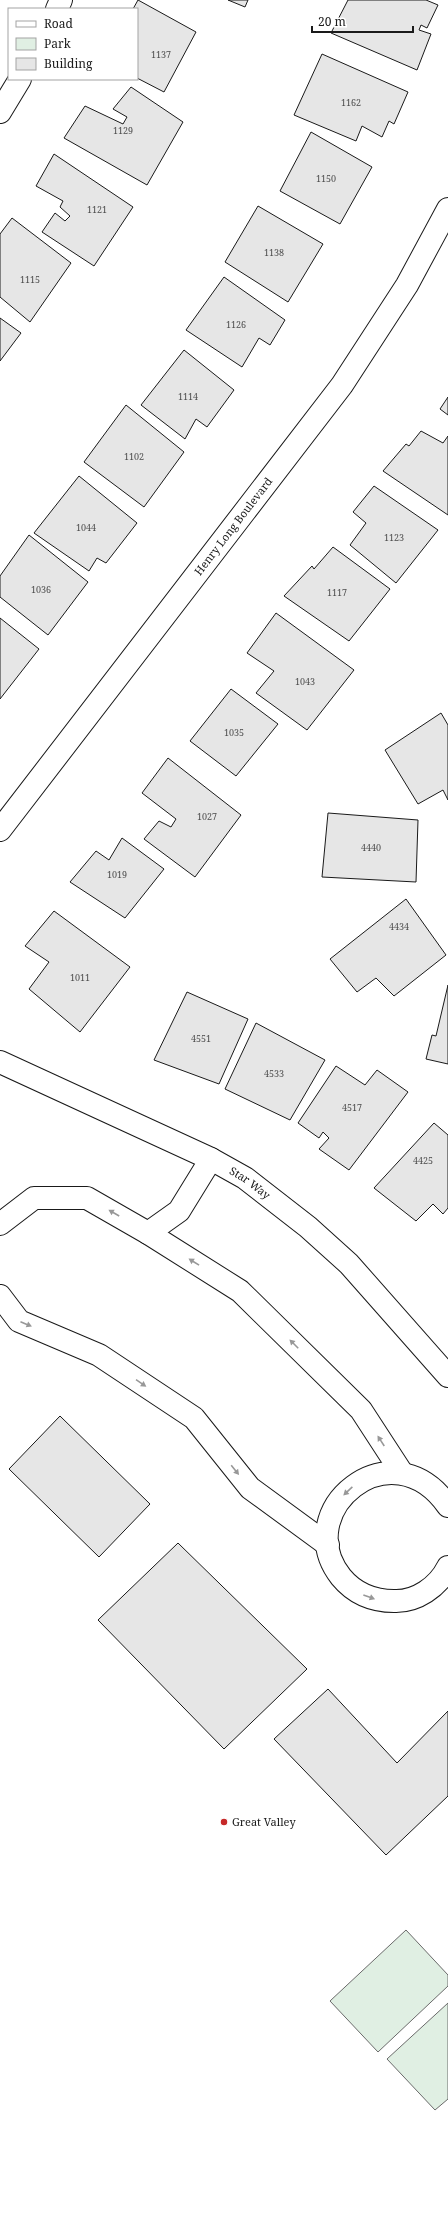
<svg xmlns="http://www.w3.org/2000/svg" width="448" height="2218" font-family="'Noto Serif',serif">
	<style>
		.green { fill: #e0efe3; stroke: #6a6a6a }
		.building { fill: #e6e6e6; stroke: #1a1a1a }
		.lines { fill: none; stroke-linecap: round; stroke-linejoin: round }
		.minor-casing { stroke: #1a1a1a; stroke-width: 24 }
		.minor { stroke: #fff; stroke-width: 22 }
		.oneway { fill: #989898 }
		.poi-dot { fill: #c62828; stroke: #fff; stroke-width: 1.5 }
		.labels { text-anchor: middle; stroke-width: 3; stroke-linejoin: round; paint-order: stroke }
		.number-label { font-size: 9px; fill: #4d4d4d }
		.street-label { font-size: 11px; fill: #1a1a1a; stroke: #fff }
		.poi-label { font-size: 11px; fill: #1a1a1a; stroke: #fff; text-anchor: start }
	</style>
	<rect width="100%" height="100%" fill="#fff"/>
	<path class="green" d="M406,1930L448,1975V1986L378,2052L330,2001Z
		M448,2003V2099L435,2110L387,2059Z"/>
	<path class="building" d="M138,0L196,32L164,92L137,78V9H133Z
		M228,0H248L245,7Z
		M348,0H426L438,5L427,28L421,25L419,30L431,34L417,70L331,33Z
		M322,54L408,92L394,124L389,121L382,137L362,126L356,141L294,115Z
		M131,87L183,122L147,185L64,138L85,106L123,124L127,117L113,109Z
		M311,132L372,167L340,224L280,191Z
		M54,154L133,207L94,266L42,232L55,213L65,221L70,216L60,207L63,201L36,186Z
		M258,206L323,244L288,302L225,262Z
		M12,218L71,263L30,322L0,297V234Z
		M224,277L285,320L270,345L259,338L242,367L186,330Z
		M0,318L21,333L0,361Z
		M184,350L234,390L207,427L196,419L185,439L141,405Z
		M448,397V415L440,409Z
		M126,405L184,452L144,507L84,462Z
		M421,431L443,443L448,436V515L383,471L406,444L409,446Z
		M79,476L137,523L106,563L97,558L89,571L34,533Z
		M374,486L438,530L396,583L350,545L366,523L353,512Z
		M29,535L88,582L48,635L0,597V576Z
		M333,547L390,589L349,641L284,596L312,566L314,569Z
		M276,613L354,670L307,730L256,693L274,671L247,653Z
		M0,618L39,649L0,699Z
		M231,689L278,724L236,776L190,741Z
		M441,713L448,725V800L443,790L418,804L385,750Z
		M168,758L241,815L195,877L144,839L159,821L171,827L176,819L142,793Z
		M328,813L418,820L416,882L322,877Z
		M122,838L164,869L125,918L70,882L96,851L109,860Z
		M406,899L446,955L394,996L376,978L357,992L330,959Z
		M54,911L130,967L80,1032L29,989L49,962L25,946Z
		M448,985V1064L426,1059L432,1035L436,1036Z
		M187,992L248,1019L219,1084L154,1060Z
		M256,1023L325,1060L290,1120L225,1089Z
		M336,1066L365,1085L377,1070L408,1092L349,1170L319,1149L329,1138L323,1132L319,1138L298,1123Z
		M434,1123L448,1135V1208L443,1214L433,1204L416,1221L374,1188Z
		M60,1416L150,1504L99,1557L9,1469Z
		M178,1543L307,1669L224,1749L98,1620Z
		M328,1689L397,1763L448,1711V1796L386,1855L274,1739Z"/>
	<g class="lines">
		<g class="minor-casing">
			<g id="minor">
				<path d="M57,9L61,0"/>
				<path d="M0,112L20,79"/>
				<path id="s1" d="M0,830L342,385L407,285L448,209"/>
				<path id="s2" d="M0,1062L211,1159L245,1178L308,1227L349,1264L448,1376"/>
				<path d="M0,1224L34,1198H87L148,1233L240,1291L361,1410L402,1473"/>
				<path d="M148,1233L179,1211L211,1159"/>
				<path d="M0,1296L19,1321L99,1355L194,1418L250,1488L328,1545"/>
				<path d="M448,1506C391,1425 289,1511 341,1577C355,1594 373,1601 394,1601C416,1602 438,1587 448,1567"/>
			</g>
		</g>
		<use href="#minor" class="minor"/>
	</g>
	<defs><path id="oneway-solid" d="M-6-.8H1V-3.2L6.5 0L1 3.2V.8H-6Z"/></defs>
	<g class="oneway">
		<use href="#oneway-solid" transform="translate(114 1213) rotate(-150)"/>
		<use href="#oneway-solid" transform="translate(194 1262) rotate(-148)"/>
		<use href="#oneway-solid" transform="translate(26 1324) rotate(23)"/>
		<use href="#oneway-solid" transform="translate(294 1344) rotate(-135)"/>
		<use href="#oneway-solid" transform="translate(141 1383) rotate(34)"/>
		<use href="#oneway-solid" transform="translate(381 1441) rotate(-123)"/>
		<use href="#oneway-solid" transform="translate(235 1470) rotate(51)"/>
		<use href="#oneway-solid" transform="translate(348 1491) rotate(137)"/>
		<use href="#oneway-solid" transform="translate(369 1597) rotate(20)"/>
	</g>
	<circle class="poi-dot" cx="224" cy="1822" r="4"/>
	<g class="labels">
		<g class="number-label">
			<text x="161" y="58">1137</text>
			<text x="351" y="106">1162</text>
			<text x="123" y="134">1129</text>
			<text x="326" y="182">1150</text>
			<text x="97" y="213">1121</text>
			<text x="274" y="256">1138</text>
			<text x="30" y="283">1115</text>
			<text x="236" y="328">1126</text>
			<text x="188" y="400">1114</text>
			<text x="134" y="460">1102</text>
			<text x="86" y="531">1044</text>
			<text x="394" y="541">1123</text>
			<text x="41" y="593">1036</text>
			<text x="337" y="596">1117</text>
			<text x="305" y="685">1043</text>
			<text x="234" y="736">1035</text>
			<text x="207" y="820">1027</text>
			<text x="371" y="851">4440</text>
			<text x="117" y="878">1019</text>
			<text x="399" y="930">4434</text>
			<text x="80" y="981">1011</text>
			<text x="201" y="1042">4551</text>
			<text x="274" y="1077">4533</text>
			<text x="352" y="1111">4517</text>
			<text x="423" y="1164">4425</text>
		</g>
		<g class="street-label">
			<text dy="4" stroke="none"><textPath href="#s1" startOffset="383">Henry Long Boulevard</textPath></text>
			<text dy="4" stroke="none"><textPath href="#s2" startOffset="278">Star Way</textPath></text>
		</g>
		<g class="poi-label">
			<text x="232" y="1826">Great Valley</text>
		</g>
	</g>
	<rect x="8" y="8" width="130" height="72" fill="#ffffff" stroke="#a3a3a3"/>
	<rect x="16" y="21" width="20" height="6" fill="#ffffff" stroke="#a3a3a3"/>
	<text x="44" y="28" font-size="12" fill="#1a1a1a">Road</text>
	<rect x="16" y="38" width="20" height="12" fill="#e0efe3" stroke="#a3a3a3"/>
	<text x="44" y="48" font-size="12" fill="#1a1a1a">Park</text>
	<rect x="16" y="58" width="20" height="12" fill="#e6e6e6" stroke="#a3a3a3"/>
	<text x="44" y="68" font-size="12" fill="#1a1a1a">Building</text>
	<path d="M312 26v6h101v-6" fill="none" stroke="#1a1a1a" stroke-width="2"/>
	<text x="318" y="26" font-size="12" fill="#1a1a1a" stroke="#ffffff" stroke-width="3" paint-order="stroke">20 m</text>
</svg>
